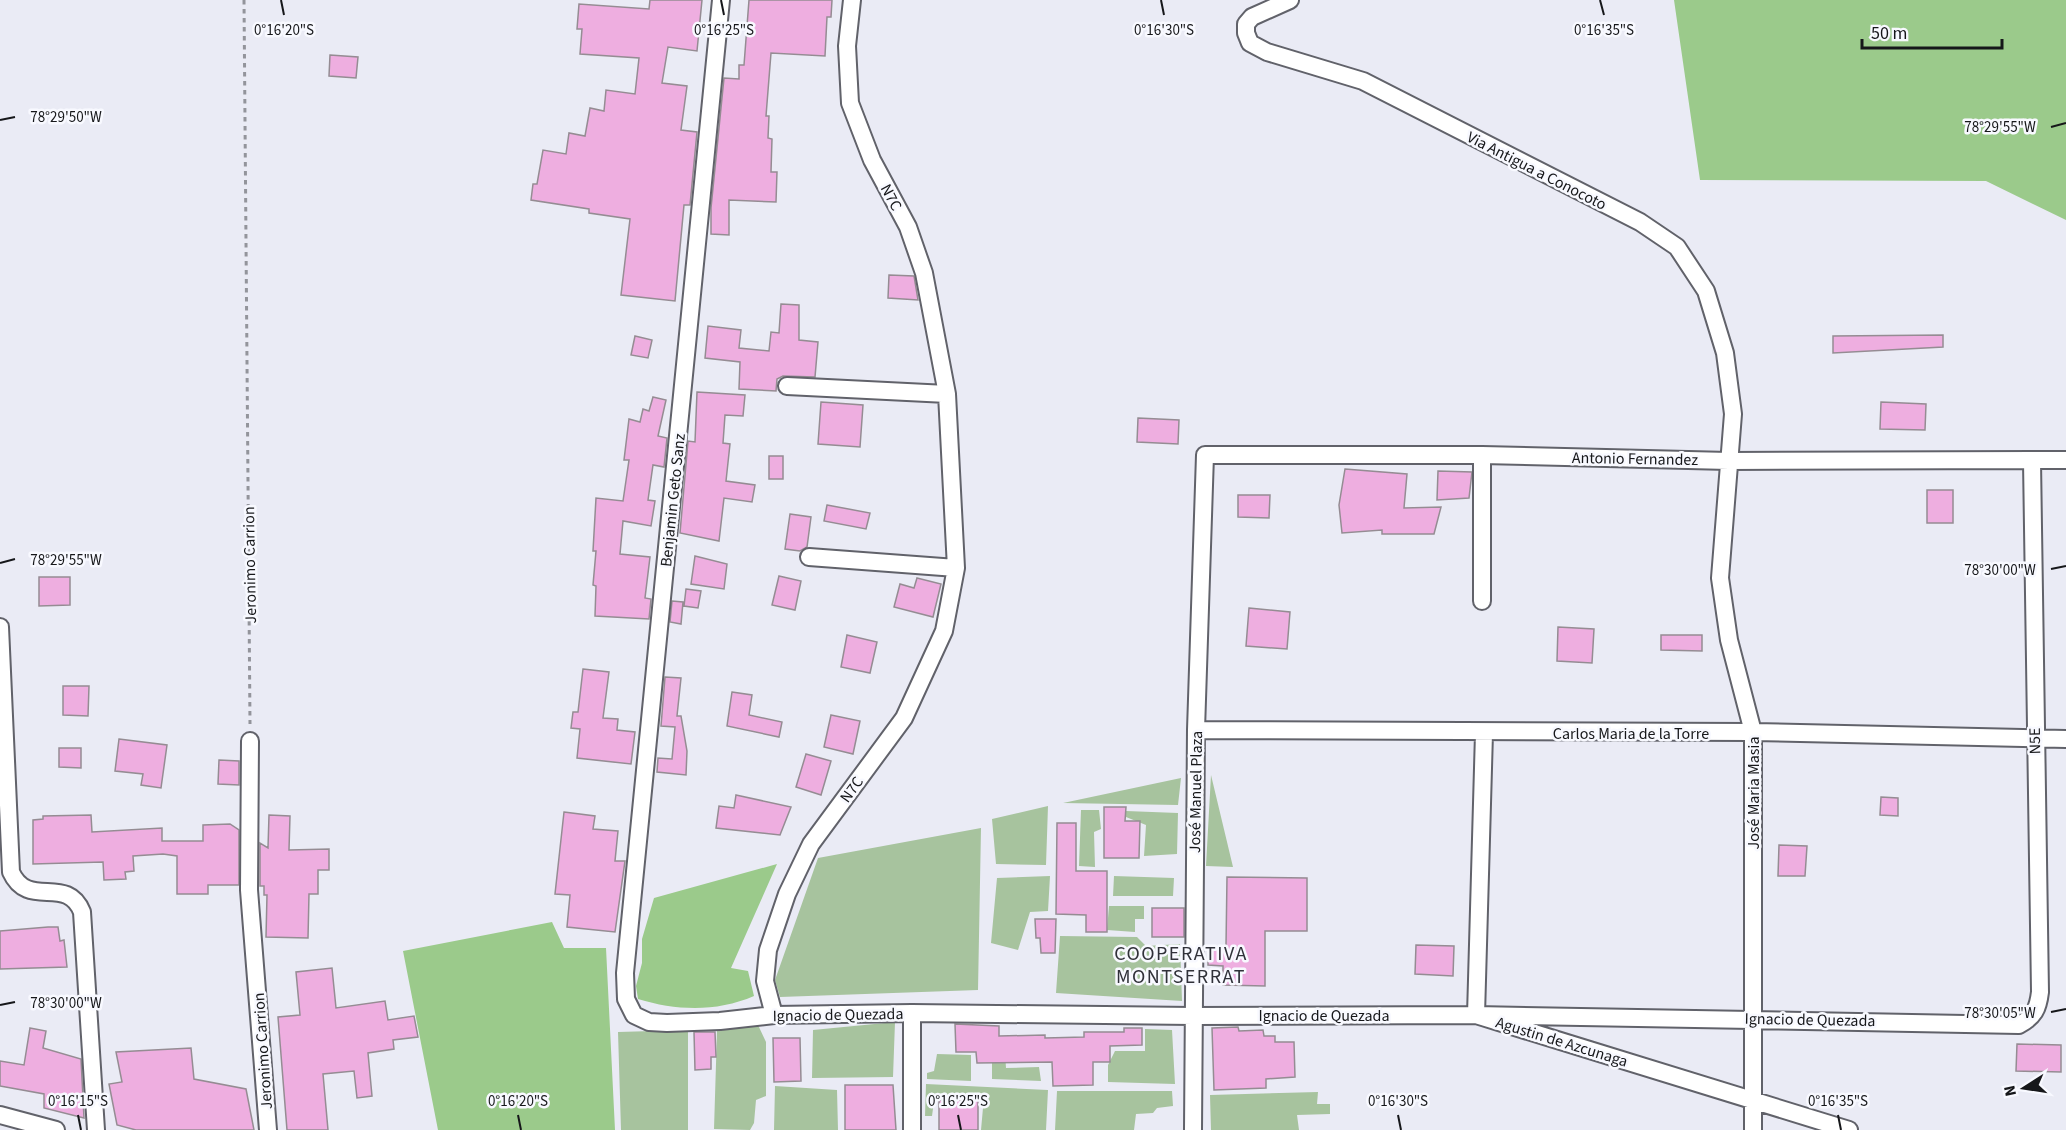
<svg xmlns="http://www.w3.org/2000/svg" width="2066" height="1130" font-family="'Source Sans 3',sans-serif">
	<style>
		.green { fill: #a7c39e }
		.forest { fill: #9bca8b }
		.building { fill: #eeaee0; stroke: #958c93; stroke-width: 1.5 }
		.lines { fill: none; stroke-linecap: round; stroke-linejoin: round }
		.street-casing { stroke: #61626a; stroke-width: 20 }
		.path { stroke: #93949b; stroke-width: 3; stroke-dasharray: 4.5 4.5; stroke-linecap: butt }
		.street { stroke: #fff; stroke-width: 16 }
		.ticks { fill: none; stroke: #16171a; stroke-width: 2 }
		.labels { text-anchor: middle; stroke-width: 5; stroke-linejoin: round; paint-order: stroke }
		.street-label { font-size: 16px; fill: #16171a; stroke: #f8f9ff }
		.quarter-label { font-size: 20px; letter-spacing: 1.5px; fill: #303139; stroke: #f8f9ff }
		.ticks-label { font-size: 15px; text-anchor: middle; fill: #16171a; stroke: #f8f9ff; stroke-width: 5; stroke-linejoin: round; paint-order: stroke }
	</style>
	<rect width="100%" height="100%" fill="#eaebf5"/>
	<path class="green" d="M1211,775L1233,867L1206,866Z
		M1181,778L1178,805L1063,803Z
		M1048,806L1046,865L996,864L992,819Z
		M1081,810H1099L1101,829L1094,832L1095,867L1079,866Z
		M1126,811L1178,813L1177,854L1144,856L1146,825L1126,817Z
		M981,828L978,990L780,997L775,980L818,858Z
		M1050,876L1048,911L1030,912L1018,950L991,943L997,878Z
		M1114,876L1174,878L1173,896H1113Z
		M1109,906H1144V919H1135V932L1107,930Z
		M1060,936L1137,937L1146,946L1180,944L1182,1001L1056,993Z
		M895,1022L893,1077L812,1078L813,1030Z
		M758,1025L766,1042V1096L756,1100L754,1123L750,1130L714,1129L717,1031Z
		M1145,1029L1172,1030L1175,1084L1108,1082V1065L1115,1051H1145Z
		M688,1030V1130H621L618,1032Z
		M992,1053H1005L1006,1068L1039,1067L1041,1081L992,1079Z
		M937,1054L971,1055V1081L927,1079V1073L934,1071Z
		M926,1084L1048,1090L1046,1130H981L984,1097L935,1094L932,1116H925Z
		M775,1086L837,1090L838,1130H774Z
		M1057,1091H1172L1173,1106L1157,1108L1153,1113L1136,1114L1134,1130H1055Z
		M1318,1092L1317,1104H1330V1114L1297,1115L1299,1130H1211L1210,1095Z"/>
	<path class="forest" d="M1674,0H2066V220L1986,181L1700,180Z
		M777,864L731,968L748,971L754,996C717,1012 677,1011 638,999L636,986L642,963V939L654,898Z
		M552,922L564,948H606L615,1130H438L403,951Z"/>
	<path class="building" d="M650,0H702L697,51L668,47L662,83L687,86L681,130L697,132L690,205H684L675,301L621,295L630,219L589,213V209L531,200L533,184H537L543,150L566,154L569,133L585,136L590,108L604,111L606,90L635,94L639,58L580,54L582,29H577L579,4L649,9Z
		M749,0H832L831,17H827L825,56L771,53L766,116H769L768,138L772,139L771,172H777L776,202L729,200V235L711,234V208L724,78L739,79V65H744Z
		M330,55L358,57L356,78L329,76Z
		M889,275L914,276L918,300L888,298Z
		M781,304L799,305V340L818,342L815,377L783,376L777,379L776,391L739,389L740,362L705,358L708,326L741,330L739,348L769,351L771,332L779,333Z
		M1943,335V347L1833,353V336Z
		M635,336L652,340L648,358L631,355Z
		M697,392L745,395L743,416L725,415L723,443L730,444L726,481L755,485L752,502L724,498L719,541L680,533L688,441L695,442Z
		M653,397L666,400L658,436L667,438L664,467L653,465L648,500L655,501L651,526L623,521L620,554L650,557L645,598L651,599L649,619L595,616L596,586L593,585L596,551H593L596,498L623,501L629,460H624L629,419L640,422L643,409L649,411Z
		M821,402L863,405L860,447L818,444Z
		M1881,402L1926,404L1925,430L1880,429Z
		M1138,418L1179,420L1178,444L1137,442Z
		M769,456H783V479H769Z
		M1345,469L1407,474L1404,508L1441,507L1434,534H1382V530L1342,533L1339,505Z
		M1438,471L1472,472L1469,498L1437,500Z
		M1927,490H1953V523H1927Z
		M1238,495H1270L1269,518L1238,517Z
		M827,505L870,513L866,529L824,521Z
		M790,514L811,517L807,547L800,551L785,549Z
		M695,556L727,564L724,589L691,584Z
		M779,576L801,581L795,610L772,605Z
		M39,577H70V605L39,606Z
		M917,578L941,584L933,617L894,607L900,584L914,588Z
		M686,589L701,591L698,608L684,606Z
		M672,601L683,602L681,624L670,622Z
		M1249,608L1290,612L1287,649L1246,646Z
		M1558,627L1594,629L1592,663L1557,661Z
		M847,635L877,642L870,673L841,667Z
		M1661,635H1702V651L1661,650Z
		M583,669L609,672L603,718L618,719L617,730L635,732L631,764L577,758L580,729L571,728L573,712H578Z
		M665,677L681,678L677,716H681L687,751L686,775L657,772L658,758L672,759L675,727L661,726Z
		M63,686H89L88,716L63,715Z
		M732,692L752,695L749,715L782,722L779,737L727,726Z
		M831,715L860,721L853,754L824,747Z
		M119,739L167,745L161,788L141,785L143,774L115,771Z
		M59,748H81V768L59,767Z
		M806,754L831,761L821,795L796,787Z
		M219,760L239,761V785L218,784Z
		M736,795L791,807L780,835L716,828L719,806L734,808Z
		M1881,797L1898,798V816L1880,815Z
		M1104,807H1126L1125,821H1140L1139,858H1104Z
		M564,812L595,816L593,829L618,831L615,861H625L615,932L567,927L570,895L555,894Z
		M91,815L92,832L162,828V841H203V825L230,824L239,830V885H208V894H177V856L163,854L133,856L134,871L125,872L126,879L104,880L103,862L33,864V820L43,819V816Z
		M269,815L290,816L289,850L329,849V870H318V894H309L308,938L266,937L267,895H264V886H260V843L268,848Z
		M1057,823H1076V871H1107V932H1086V915L1056,914Z
		M1779,845L1807,846L1805,876H1778Z
		M1227,877L1307,878V931H1265V986L1223,985V966L1208,965V946H1226Z
		M1152,908H1184V937H1152Z
		M1035,919H1056L1055,953H1041L1040,938H1036Z
		M48,927H58L60,941L64,940L67,967L0,969V931Z
		M1416,945L1454,946L1453,976L1415,974Z
		M332,968L336,1008L385,1001L388,1020L414,1016L418,1037L393,1040L394,1049L368,1053L372,1096L357,1098L354,1071L323,1074L328,1130H287L278,1017L300,1015L296,972Z
		M955,1024L999,1026V1036L1045,1035V1038L1084,1037V1032H1124V1028H1142V1045L1110,1046V1062H1093V1085L1053,1086L1052,1062L977,1063L976,1052H956Z
		M1238,1027L1239,1031L1263,1030L1264,1036H1275V1042H1294L1295,1077L1266,1079V1088L1214,1090L1212,1028Z
		M30,1028L46,1031L43,1048L81,1059L84,1118L44,1108V1094L0,1086V1061L24,1065Z
		M694,1032H715L716,1057H711V1069L695,1070Z
		M773,1038H800L801,1081L774,1082Z
		M2017,1044L2061,1045V1072L2016,1071Z
		M191,1048L194,1079L246,1089L254,1130H136L117,1125L109,1084L122,1082L116,1052Z
		M845,1085H893L896,1130H845Z
		M939,1100H978V1130H939Z"/>
	<g class="lines">
		<g class="street-casing">
			<path id="street" d="M721,0L625,973L626,999L634,1015L649,1022L667,1023L720,1021L774,1015L912,1013L1193,1016L1476,1015L2019,1025C2034,1017 2038,1009 2040,992L2032,461
				M1290,0L1252,17L1246,24V33L1250,43L1267,52L1363,81L1640,222L1677,247L1706,291L1725,353L1733,414L1720,578L1729,640L1753,732V1130
				M787,386L947,394
				M1482,455V601
				M809,557L956,568
				M0,627L11,872C28,910 67,874 82,912L96,1130
				M1196,730L1753,732L2066,739
				M1484,733L1476,1015L1849,1130
				M250,741L249,890L268,1130
				M774,1015L765,981L768,950L787,894L811,844L904,718L944,631L956,568L947,394L924,273L908,227L872,160L850,103L847,46L852,0
				M0,1115L56,1130
				M912,1130V1013
				M1193,1130L1196,730L1205,455H1482L1729,461L2066,460"/>
		</g>
		<path class="path" d="M244,0L250,724"/>
		<use href="#street" class="street"/>
	</g>
	<path class="ticks" d="M281,0L284,15M721,0L724,15M1161,0L1164,15M1600,0L1604,15M0,120L15,117M2051,127L2066,123M0,563L15,559M2051,569L2066,566M0,1005L15,1002M2051,1012L2066,1009M78,1115L81,1130M518,1115L521,1130M958,1115L961,1130M1398,1115L1401,1130M1838,1115L1841,1130"/>
	<g class="labels">
		<g class="street-label">
			<text transform="translate(1537 170) rotate(27)" y="6">Via Antigua a Conocoto</text>
			<text transform="translate(892 197) rotate(62)" y="6">N7C</text>
			<text transform="translate(1635 458) rotate(1)" y="6">Antonio Fernandez</text>
			<text transform="translate(672 500) rotate(-84)" y="6">Benjamin Geto Sanz</text>
			<text transform="translate(249 565) rotate(-91)" y="6">Jeronimo Carrion</text>
			<text x="1631" y="739">Carlos Maria de la Torre</text>
			<text transform="translate(2034 741) rotate(-91)" y="6">N5E</text>
			<text transform="translate(851 789) rotate(-54)" y="6">N7C</text>
			<text transform="translate(1195 792) rotate(-89)" y="6">José Manuel Plaza</text>
			<text transform="translate(1753 793) rotate(-90)" y="6">José Maria Masia</text>
			<text transform="translate(838 1014) rotate(-1)" y="6">Ignacio de Quezada</text>
			<text x="1324" y="1021">Ignacio de Quezada</text>
			<text transform="translate(1810 1019) rotate(1)" y="6">Ignacio de Quezada</text>
			<text transform="translate(1562 1041) rotate(17)" y="6">Agustin de Azcunaga</text>
			<text transform="translate(262 1051) rotate(-94)" y="6">Jeronimo Carrion</text>
		</g>
		<g class="quarter-label">
			<text x="1181" y="960">COOPERATIVA<tspan x="1181" dy="23">MONTSERRAT</tspan></text>
		</g>
	</g>
	<g class="ticks-label">
		<text x="284" y="35">0°16'20"S</text>
		<text x="724" y="35">0°16'25"S</text>
		<text x="1164" y="35">0°16'30"S</text>
		<text x="1604" y="35">0°16'35"S</text>
		<text x="66" y="122">78°29'50"W</text>
		<text x="2000" y="132">78°29'55"W</text>
		<text x="66" y="565">78°29'55"W</text>
		<text x="2000" y="575">78°30'00"W</text>
		<text x="66" y="1008">78°30'00"W</text>
		<text x="2000" y="1018">78°30'05"W</text>
		<text x="78" y="1106">0°16'15"S</text>
		<text x="518" y="1106">0°16'20"S</text>
		<text x="958" y="1106">0°16'25"S</text>
		<text x="1398" y="1106">0°16'30"S</text>
		<text x="1838" y="1106">0°16'35"S</text>
	</g>
	<g transform="translate(2024 1088) rotate(258)" stroke="#f8f9ff" stroke-width="4.5" paint-order="stroke">
	<path d="M0-4.5L10 22L0 15L-10 22Z" fill="#16171a"/>
	<text y="-9" font-size="16" font-weight="bold" text-anchor="middle" fill="#16171a">N</text>
	</g>
	<path d="M1862 39v9h140v-9" fill="none" stroke="#16171a" stroke-width="3"/>
	<text x="1871" y="39" font-size="18" fill="#16171a" stroke="#f8f9ff" stroke-width="4.5" paint-order="stroke">50 m</text>
</svg>
